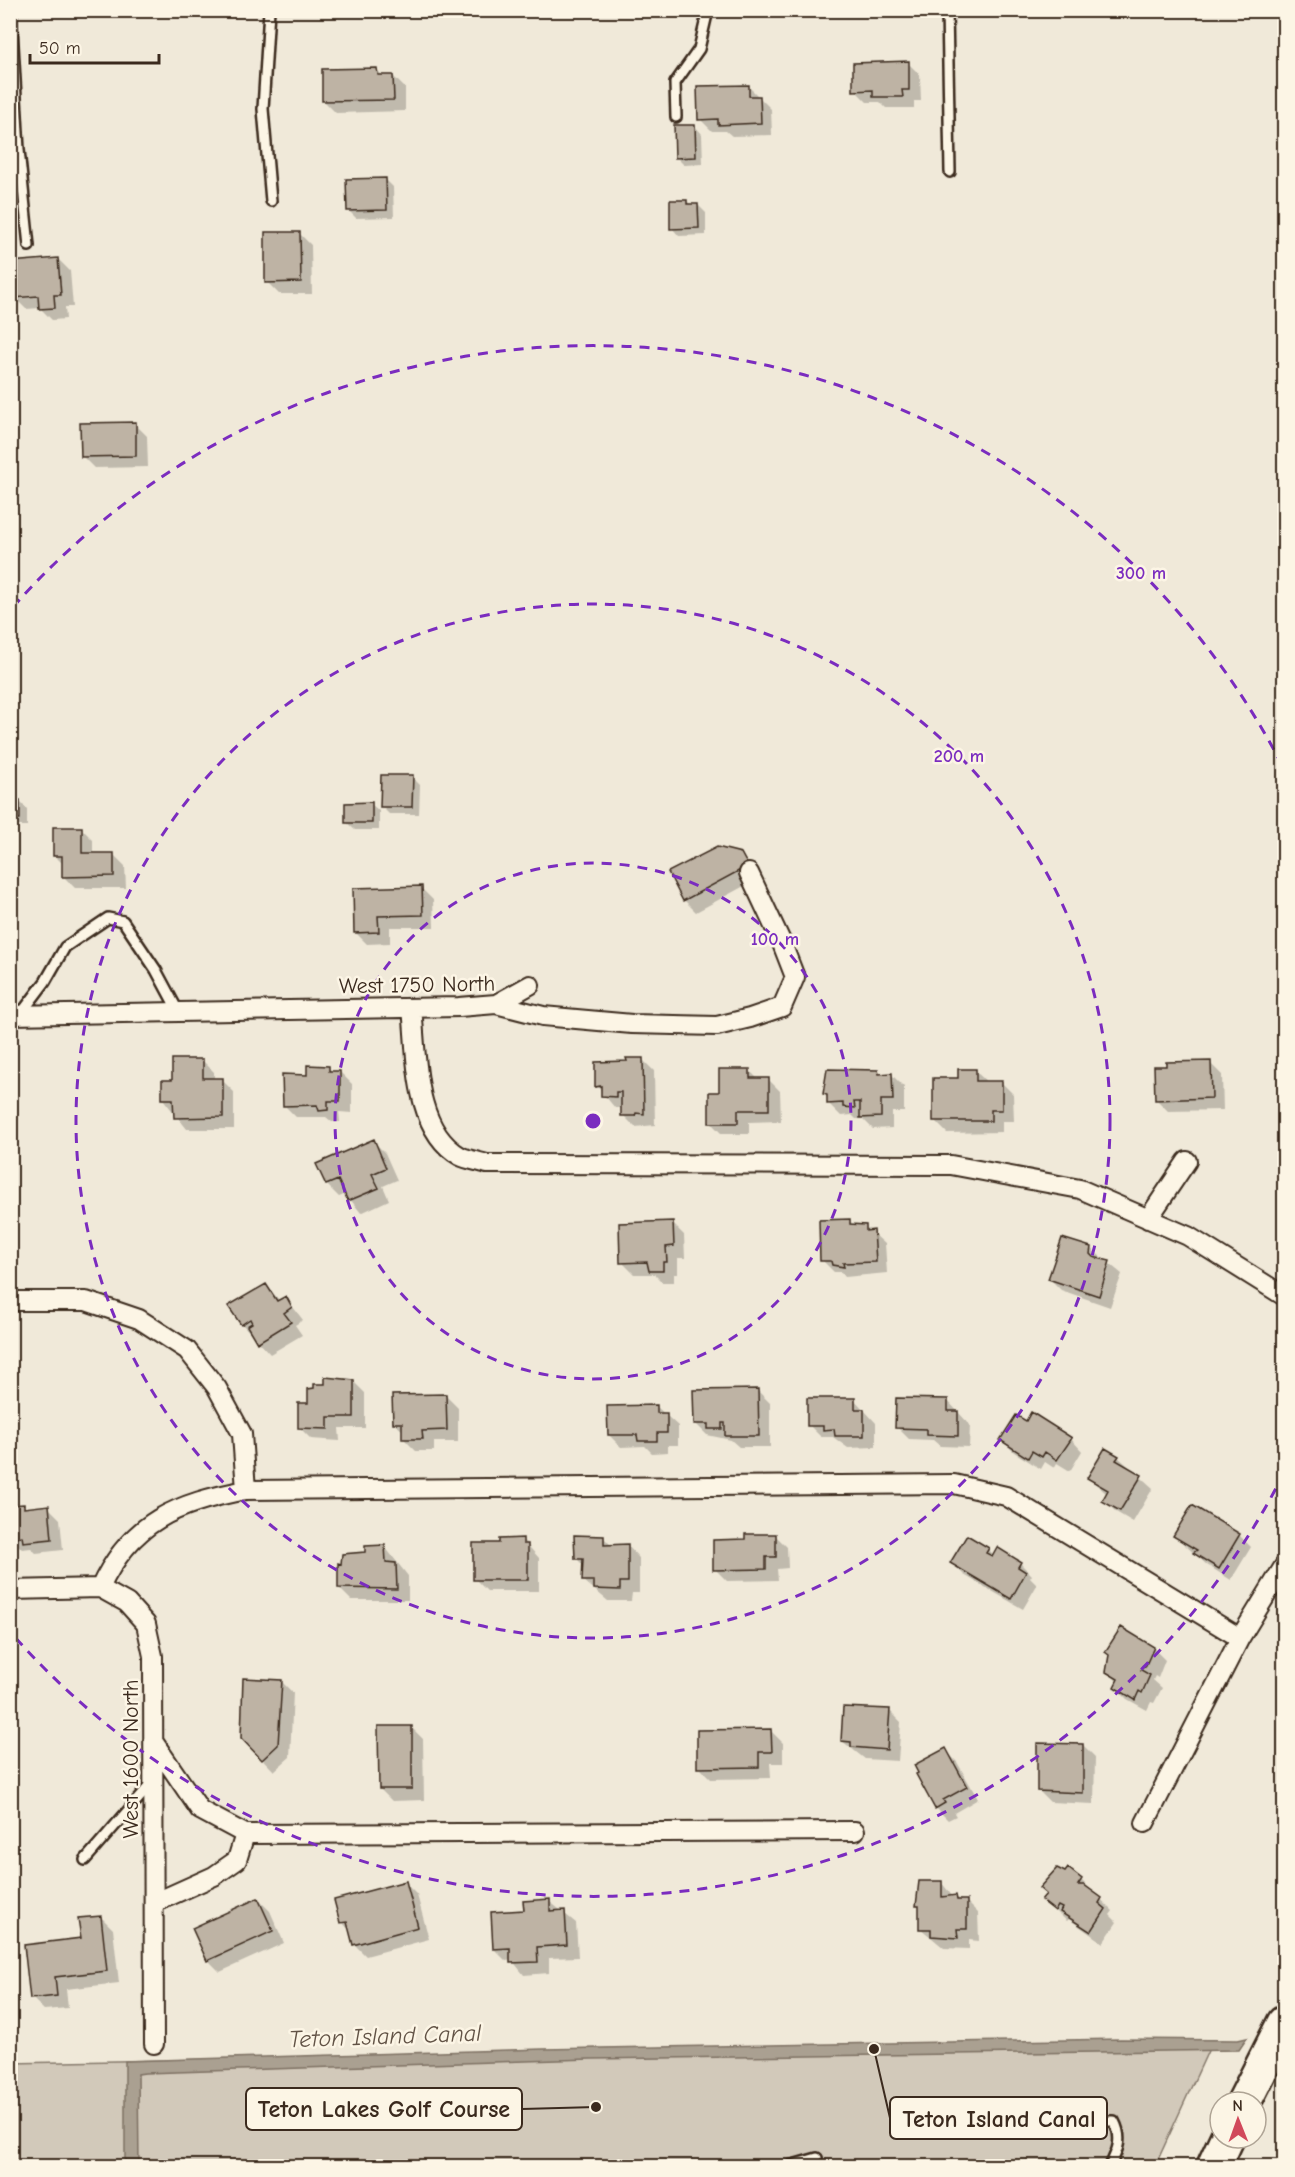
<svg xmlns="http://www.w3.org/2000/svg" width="1295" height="2177" font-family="'Comic Neue',sans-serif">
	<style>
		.green { fill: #d2c9ba; stroke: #867a6c; stroke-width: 1.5 }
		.water { fill: #aaa091; stroke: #7e7163; stroke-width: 1.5 }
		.shadow { fill: #0003 }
		.building { fill: #beb3a4; stroke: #3b2a1e; stroke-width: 1.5 }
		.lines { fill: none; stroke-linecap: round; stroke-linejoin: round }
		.lane-casing { stroke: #3b2a1e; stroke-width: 14 }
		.street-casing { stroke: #3b2a1e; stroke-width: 22 }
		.highway-casing { stroke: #3b2a1e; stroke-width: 38 }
		.lane { stroke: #fcf5e5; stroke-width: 9 }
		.street { stroke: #fcf5e5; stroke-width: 18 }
		.highway { stroke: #fcf5e5; stroke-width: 33 }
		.ring { fill: none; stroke: #7b2cbf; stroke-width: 3; stroke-dasharray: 10 8 }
		.labels { text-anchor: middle; stroke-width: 5; stroke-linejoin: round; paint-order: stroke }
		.street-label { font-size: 22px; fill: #3b2a1e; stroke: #fcf5e5 }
		.water-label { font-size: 24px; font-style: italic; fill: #625346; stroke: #fcf5e5 }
		.centre { fill: #7b2cbf; stroke: #fcf5e5; stroke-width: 3 }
		.ring-label { font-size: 18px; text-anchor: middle; font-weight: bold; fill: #7b2cbf; stroke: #fcf5e5; stroke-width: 5; stroke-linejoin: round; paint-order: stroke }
		.leader { fill: none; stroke: #3b2a1e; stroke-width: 2 }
		.callout-dot { fill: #3b2a1e; stroke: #fcf5e5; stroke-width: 2 }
		.callout { fill: #fcf5e5; stroke: #3b2a1e; stroke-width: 2 }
		.callout-label { font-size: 24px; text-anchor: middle; font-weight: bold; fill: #3b2a1e }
	</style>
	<rect width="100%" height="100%" fill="#f0e9d9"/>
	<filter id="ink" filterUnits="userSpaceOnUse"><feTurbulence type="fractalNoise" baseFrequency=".0167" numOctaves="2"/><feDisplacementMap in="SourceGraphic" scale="12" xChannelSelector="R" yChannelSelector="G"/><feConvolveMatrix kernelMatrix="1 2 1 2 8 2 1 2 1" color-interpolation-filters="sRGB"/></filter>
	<g filter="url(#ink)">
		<path class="green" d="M1213,2040L1155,2166H11L10,2063Z"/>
		<path class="water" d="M1247,2038L1239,2050L591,2059L145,2073L138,2074L139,2166H125V2061L543,2049L1121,2039L1238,2040Z"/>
		<path class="shadow" d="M908,63L920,75L921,101H914V108H886L880,102H867L855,90Z
			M377,70L384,77L393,76L405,88V111L336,113L324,101Z
			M748,86L771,109L772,135L732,136L726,131H712L700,119Z
			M695,126L702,134L703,164L684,165L676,157Z
			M385,179L393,187L394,217L356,218L348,210Z
			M687,201L691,205H698L706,213V235L679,236L672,228Z
			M299,233L311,245L312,294H279L267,282Z
			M58,259L70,271L73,307H65L66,319L52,320L40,308L26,309L14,297Z
			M135,424L147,436L148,467L94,468L82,456Z
			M412,777L420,785L419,814H389L381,806Z
			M10,786L13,802L19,801L27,809V826H10Z
			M371,804L379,811V830H355L347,823Z
			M81,828L93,840V854H113L125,866L126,888H75L63,876V864L55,856Z
			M740,854L752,867L759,878L696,912L684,900Z
			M421,888L433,900L434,927H390V943L367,944L355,932L354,889Z
			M642,1059L654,1071L655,1125L635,1127L623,1115V1108H615L597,1086L629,1063Z
			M202,1060L214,1072V1080H222L234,1092V1129H187L163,1099Z
			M1210,1063L1222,1075L1223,1110L1168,1111L1156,1099L1167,1067Z
			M328,1067L334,1073L340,1072L352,1084V1113L339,1112L340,1122H332L326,1117H296L284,1105L308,1077Z
			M749,1070L758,1079H768L780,1091L781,1121L749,1122V1134H722L710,1122L721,1093Z
			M975,1071L987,1082H1001L1013,1094L1014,1121H1002V1132L947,1133L935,1121L959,1079Z
			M878,1072L881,1075H892L904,1087V1112H892V1128L873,1129L863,1119H856L852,1115L841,1116L829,1104L825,1094Z
			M373,1141L385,1153L397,1180L383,1186L389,1200L361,1213L346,1194L339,1197L327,1185Z
			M849,1220L855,1226H865L885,1244L887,1273L845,1277L841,1272H834L822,1260Z
			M672,1223L684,1235L685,1258H678V1274H674V1282H662L654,1274H634L622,1262Z
			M1090,1248L1122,1274L1110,1307L1061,1290L1049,1278Z
			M266,1285L280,1301L286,1298L303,1320L295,1325L302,1335L270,1354L242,1324Z
			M353,1381L365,1393V1428H339L340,1441L311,1439L299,1427L309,1405Z
			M758,1391L770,1403V1447H739L731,1440L707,1435L695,1423Z
			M446,1396L458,1408V1442H434V1451H416L404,1439V1432L394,1423Z
			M854,1399L876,1423V1447L848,1448L833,1437H821L809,1425Z
			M948,1401L970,1425L969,1447L940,1446L933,1440L909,1439L897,1427Z
			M656,1406L678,1426V1445H668V1452L652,1453L645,1446L621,1447L609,1435Z
			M1071,1439L1082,1451L1070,1471L1057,1463L1054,1468L1045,1462L1041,1469L1014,1452L1002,1440Z
			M1118,1457L1153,1488L1133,1522L1116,1512L1104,1500L1107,1494L1089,1478Z
			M23,1505L27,1509L48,1507L60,1519L63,1550L36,1553L31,1548L22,1549L17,1544H15V1549H10V1507Z
			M775,1535L787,1547L788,1568L777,1569L778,1580L727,1581L715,1569L747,1541Z
			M1239,1535L1251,1547L1231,1580L1207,1565L1175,1536Z
			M603,1537L612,1546H628L639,1558V1593H632L631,1601H608L584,1581V1566L576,1558Z
			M523,1540L539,1558V1591H487L475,1579L501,1545Z
			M385,1547L408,1576V1600H351L339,1588L366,1554Z
			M988,1549L994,1555L1020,1563L1032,1575L1030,1578L1037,1585L1023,1609L964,1575L952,1563Z
			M1153,1648L1165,1660L1158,1678L1155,1676L1153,1680L1162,1688L1154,1703L1151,1702L1147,1710L1127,1699L1115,1687L1118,1682L1107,1671Z
			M281,1681L293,1693L290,1757L274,1771L242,1738Z
			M889,1710L901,1722L898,1761L865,1759L842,1741Z
			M411,1727L423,1739L424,1800L392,1801L380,1789Z
			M771,1731L783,1743V1763H770L771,1778L711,1779L699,1767Z
			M1083,1745L1095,1757L1094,1804L1050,1802L1038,1790Z
			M945,1750L957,1762L978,1799L954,1813L956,1816L948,1820L936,1808Z
			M1081,1880L1113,1911L1110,1915L1117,1922L1103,1943L1069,1919L1067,1921L1043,1900Z
			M941,1882L953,1897L966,1901L978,1913L979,1941L969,1940V1949L944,1948L920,1928V1907L918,1905Z
			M405,1883L417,1895L429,1939L366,1956L354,1944L351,1932L342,1922Z
			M258,1899L270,1911L284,1943L220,1972L208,1960Z
			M549,1901L576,1923L578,1957L549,1958V1973L524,1975L512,1960L506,1961L494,1949Z
			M101,1917L113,1929L119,1983L66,1989L68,2008L44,2010L32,1998Z"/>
		<path class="building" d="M909,61V90H902L903,97H873V90L853,91V63Z
			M377,68L378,75H393L394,100L322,101V69Z
			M749,85V96H760L761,123L718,125V119L698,120L697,86Z
			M674,125H695L696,157L675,158Z
			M386,178L387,210L347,211L346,179Z
			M670,200H687V204H698L699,228L670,229Z
			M265,232H300L301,282L265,283Z
			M58,258L61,295H54L55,308L39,309L38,296L13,298L10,262Z
			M136,422V456L81,457L80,423Z
			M381,775H413L412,807H380Z
			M10,800H20V819H10Z
			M372,802V823H345V803Z
			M53,827H82V853H114V876L62,877V856H53Z
			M717,847L741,853L748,866L683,901L668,872Z
			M422,886L423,915L378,916L379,932L354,933L353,888Z
			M626,1058H643L644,1114L636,1113L635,1116H621V1092H616V1097L601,1096V1086L595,1087V1062L627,1061Z
			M172,1059H203V1078H223V1117L174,1118L173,1099H162V1080H172Z
			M1211,1061L1212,1098L1155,1100L1154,1066H1166V1062Z
			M307,1065L329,1066V1071H340V1101H328V1110L319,1111L317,1105L283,1106L282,1074L307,1075Z
			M719,1069H750V1078H769V1110H738V1123H709V1092H719Z
			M827,1069L878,1070L879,1074L892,1073L893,1100H881V1117L860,1118V1102H854L855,1108L843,1107V1103L827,1104V1095L823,1094Z
			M958,1069H976V1081H1002V1110H991V1121H933V1078H958Z
			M374,1139L386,1168L372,1174L379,1188L348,1201L338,1180L326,1185L316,1164Z
			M850,1219V1224L866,1225V1231L874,1230L876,1262L843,1263L844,1267L832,1265L831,1261H820L819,1220Z
			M673,1221L674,1246L666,1247L667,1262H663V1271H649L647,1262L620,1263L619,1223Z
			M1062,1238L1091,1247L1090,1254L1093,1257L1110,1261L1099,1296L1048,1279Z
			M266,1284L277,1301L286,1296L292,1307L284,1313L291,1322L257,1343L247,1326L252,1323L250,1319L241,1325L228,1306Z
			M325,1377L354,1380V1417H328V1429L298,1428V1403H308V1389L314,1388V1384H325Z
			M758,1389L759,1436H725V1423H722V1429H708V1424H694L693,1390Z
			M446,1394L447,1430L422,1431L423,1439H402V1423H393L392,1395Z
			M807,1398H855V1409H864V1436H835L834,1429L823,1430V1426H807Z
			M896,1398L948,1399V1411H958V1436L926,1435V1429L895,1428Z
			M657,1405V1413H667V1433H657V1441H638L637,1435H608L607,1406Z
			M1031,1412L1072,1438L1057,1460L1045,1452L1042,1457L1032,1451L1028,1458L1000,1440L1016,1415L1026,1421Z
			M1105,1448L1119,1456L1116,1460L1142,1475L1120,1511L1102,1501L1108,1490L1087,1478Z
			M24,1504V1508L49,1505L52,1539L23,1542L22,1536L10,1538V1505Z
			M1192,1505L1240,1534L1219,1569L1193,1553L1197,1550L1173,1536Z
			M745,1534H776V1557H766V1569L713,1570V1540L745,1539Z
			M574,1535L604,1536V1545L628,1544V1582H620V1590L594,1589V1581H582L583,1559H575Z
			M967,1535L989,1548L986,1553L992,1556L997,1547L1021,1562L1018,1567L1026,1572L1011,1599L950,1563Z
			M523,1538V1544H528V1580H473V1543H499V1539Z
			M385,1545L386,1562L396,1563L397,1589L338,1588V1563L341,1564L342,1554L365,1552V1546Z
			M1121,1627L1154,1647L1145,1667L1143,1666L1141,1670L1150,1675L1142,1693L1139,1691L1135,1700L1114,1687L1118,1679L1106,1672L1109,1655L1105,1652Z
			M243,1678L282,1680L278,1745L262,1760L241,1738Z
			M843,1707L890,1709L887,1750L851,1747V1742L841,1741Z
			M378,1726H412V1789H379Z
			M771,1729L772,1752H759V1767L697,1768V1730Z
			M1037,1743L1083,1744V1793L1037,1791Z
			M946,1748L967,1787L943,1800L945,1803L935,1809L916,1774L918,1773L914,1765Z
			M1057,1868L1065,1872L1068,1868L1082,1879L1078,1885H1084L1102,1898L1099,1903L1106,1909L1091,1932L1060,1912L1062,1908L1058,1906L1055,1911L1041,1900L1046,1894L1039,1888Z
			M406,1881L418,1927L353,1945L347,1922L340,1923L334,1900Z
			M919,1881H942V1897L956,1895L957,1900H967V1929H957L958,1938L931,1936V1929H919V1906H916Z
			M258,1898L273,1931L207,1961L192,1928Z
			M550,1899V1911L565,1910L567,1945L537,1947L538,1962L510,1963V1948L493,1949L491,1912L524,1910L523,1901Z
			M101,1916L107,1971L55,1977L57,1996L30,1999L24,1945L81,1938L78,1918Z"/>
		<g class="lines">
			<g class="lane-casing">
				<path id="lane" d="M11,10L19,150L29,246
					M269,10L263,109L271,201
					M947,10L950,172
					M676,117L675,83L699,49L708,10
					M20,1015L45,982L65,947L108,918L123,921L156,970L178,1011
					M85,1860L152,1783
					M1036,2121H1114C1123,2138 1118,2150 1110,2166
					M789,2166L817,2158"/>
			</g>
			<g class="street-casing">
				<path id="street" d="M496,1004L530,985
					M412,1008C417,1054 413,1129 460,1156C468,1160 478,1161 487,1164L951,1165L1080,1189L1188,1236L1284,1296
					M10,1015L459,1007L496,1004L543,1016L632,1024L717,1026L750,1018L782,1007L795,977L781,941L749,873
					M1148,1219L1187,1161
					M10,1301H86L139,1319L187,1350L217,1388L242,1434L246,1490
					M100,1588C131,1521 177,1503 246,1490L954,1484L1006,1496L1240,1638
					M10,1590L100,1588L127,1603L146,1624L153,1656L154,2044
					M155,1744L200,1810L245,1834L855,1831
					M1145,1823L1240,1638L1284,1566
					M154,1903L214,1876L237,1860L245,1834"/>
			</g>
			<g class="highway-casing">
				<path id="highway" d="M1244,2102L1284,2023
					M1214,2166L1227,2138"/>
			</g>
			<use href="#lane" class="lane"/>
			<use href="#street" class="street"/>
			<use href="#highway" class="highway"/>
		</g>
	</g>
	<g class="ring">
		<circle cx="593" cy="1121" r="258"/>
		<circle cx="593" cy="1121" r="517"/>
		<path d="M1284 1473A775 775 0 0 1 13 1635M13 607A775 775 0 0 1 1284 769"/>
	</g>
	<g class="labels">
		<g class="street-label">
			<text transform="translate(417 984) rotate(-1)" y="8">West 1750 North</text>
			<text transform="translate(130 1759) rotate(-90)" y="8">West 1600 North</text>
		</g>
		<g class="water-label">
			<text transform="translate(385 2036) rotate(-2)" y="8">Teton Island Canal</text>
		</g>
	</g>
	<circle cx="593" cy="1121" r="9" class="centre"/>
	<g class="ring-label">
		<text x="1141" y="579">300 m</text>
		<text x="959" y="762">200 m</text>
		<text x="775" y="945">100 m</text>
	</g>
	<path class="leader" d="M596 2107L522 2109M874 2049L890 2118"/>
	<g class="callout-dot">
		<circle cx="596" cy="2107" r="6"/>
		<circle cx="874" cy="2049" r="6"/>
	</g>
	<g class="callout">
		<rect x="246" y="2088" width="276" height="42" rx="6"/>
		<rect x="890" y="2097" width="217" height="42" rx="6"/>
	</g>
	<g class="callout-label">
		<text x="384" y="2117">Teton Lakes Golf Course</text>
		<text x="999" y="2127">Teton Island Canal</text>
	</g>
	<rect width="1295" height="2177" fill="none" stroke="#fcf5e5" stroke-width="36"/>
	<rect x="18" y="18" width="1259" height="2141" fill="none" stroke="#3b2a1e" stroke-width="2" filter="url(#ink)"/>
	<g transform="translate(1238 2120) rotate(359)"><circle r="28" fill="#fcf5e5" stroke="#afa495" stroke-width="1.5"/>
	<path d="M0-4.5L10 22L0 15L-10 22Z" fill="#d1495b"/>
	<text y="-9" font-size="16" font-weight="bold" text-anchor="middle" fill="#3b2a1e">N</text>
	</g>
	<path d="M30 54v9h129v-9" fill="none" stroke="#3b2a1e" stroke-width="3"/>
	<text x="39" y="54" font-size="18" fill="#3b2a1e" stroke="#fcf5e5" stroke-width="4.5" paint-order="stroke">50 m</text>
</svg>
